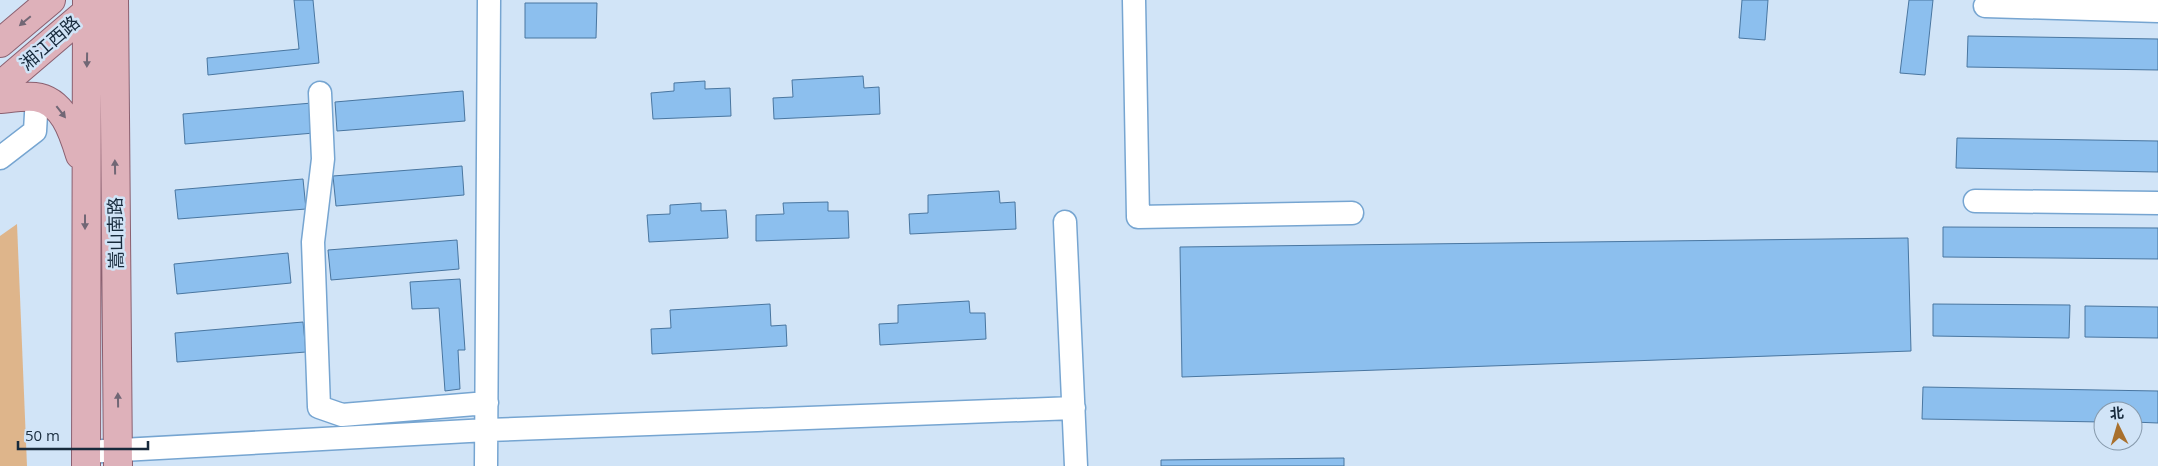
<svg xmlns="http://www.w3.org/2000/svg" width="2158" height="466" font-family="'Open Sans','Noto Sans SC',sans-serif">
	<style>
		.green { fill: #deb58b }
		.building { fill: #8cbfee; stroke: #4976a0 }
		.lines { fill: none; stroke-linecap: round; stroke-linejoin: round }
		.minor-casing { stroke: #76a5d1; stroke-width: 25 }
		.major-casing { stroke: #8a6070; stroke-width: 30 }
		.minor { stroke: #fff; stroke-width: 22 }
		.major { stroke: #deb1ba; stroke-width: 28 }
		.oneway { fill: #716775 }
		.labels { text-anchor: middle; stroke-width: 5; stroke-linejoin: round; paint-order: stroke }
		.street-label { font-size: 18px; fill: #172a3c; stroke: #d1e4f7 }
	</style>
	<rect width="100%" height="100%" fill="#d1e4f7"/>
	<path class="green" d="M17,224L27,466H0V236Z"/>
	<path class="building" d="M294,0H313L319,63L208,75L207,58L299,49Z
		M1742,0H1768L1765,40L1739,38Z
		M1909,0H1933L1925,75L1900,73Z
		M525,3H597L596,38H525Z
		M1968,36L2158,39V70L1967,67Z
		M863,76L864,88L879,87L880,114L774,119L773,98L793,97L792,80Z
		M705,81V89L730,88L731,116L653,119L651,93L674,91V83Z
		M463,91L465,121L337,131L335,102Z
		M312,103L314,133L185,144L183,114Z
		M1957,138L2158,141V172L1956,168Z
		M462,166L464,195L336,206L333,176Z
		M303,179L306,209L178,219L175,190Z
		M999,191L1000,203L1015,202L1016,229L910,234L909,214L928,213V195Z
		M828,202V211H848L849,238L756,241V215L784,214L783,203Z
		M701,203V211L726,210L728,238L649,242L647,215L670,214V205Z
		M1943,227L2158,228V259L1943,257Z
		M1908,238L1911,351L1182,377L1180,247Z
		M457,240L459,269L331,280L328,250Z
		M288,253L291,283L177,294L174,264Z
		M460,279L465,350H458L460,389L445,391L439,308L412,309L410,282Z
		M969,301L970,313H985L986,339L880,345L879,324L898,323V305Z
		M770,304L771,326L786,325L787,346L652,354L651,329L671,328L670,310Z
		M1933,304L2070,305L2069,338L1933,336Z
		M2085,306L2158,307V338L2085,337Z
		M303,322L306,352L177,362L175,333Z
		M1923,387L2158,391V423L2133,422V411H2103V422L1922,419Z
		M1344,458V466H1161V460Z"/>
	<g class="lines">
		<g class="minor-casing">
			<path id="minor" d="M1134,0L1138,217L1352,213
				M1985,6L2158,11
				M320,93L323,159L313,242L319,407L342,415L487,403
				M0,158L35,131L37,97
				M1975,201L2158,203
				M1065,222L1076,466
				M85,452L487,430L1074,408
				M486,466L489,0"/>
		</g>
		<g class="major-casing">
			<path id="major" d="M114,0L118,466
				M0,43L51,0
				M0,86L96,4
				M0,99C11,98 24,96 35,97C63,100 73,132 80,155
				M86,466L87,0"/>
		</g>
		<use href="#minor" class="minor"/>
		<use href="#major" class="major"/>
	</g>
	<defs><path id="oneway-solid" d="M-6-.8H1V-3.2L6.5 0L1 3.2V.8H-6Z" transform="scale(1.25)"/></defs>
	<g class="oneway">
		<use href="#oneway-solid" transform="translate(25 21) rotate(140)"/>
		<use href="#oneway-solid" transform="translate(87 60) rotate(91)"/>
		<use href="#oneway-solid" transform="translate(61 112) rotate(52)"/>
		<use href="#oneway-solid" transform="translate(115 167) rotate(-91)"/>
		<use href="#oneway-solid" transform="translate(85 222) rotate(90)"/>
		<use href="#oneway-solid" transform="translate(118 400) rotate(-91)"/>
	</g>
	<g class="labels">
		<g class="street-label">
			<text transform="translate(50 43) rotate(-41)" y="6">湘江西路</text>
			<text transform="translate(116 233) rotate(-91)" y="6">嵩山南路</text>
		</g>
	</g>
	<g transform="translate(2118 426) rotate(355)"><circle r="24" fill="#d1e4f7" stroke="#879aac"/>
	<path d="M0-4L9 19L0 12L-9 19Z" fill="#a8702d"/>
	<text y="-8" font-size="14" font-weight="bold" text-anchor="middle" fill="#172a3c">北</text>
	</g>
	<path d="M18 441v8h130v-8" fill="none" stroke="#172a3c" stroke-width="2.5"/>
	<text x="25" y="441" font-size="15" fill="#172a3c" stroke="#d1e4f7" stroke-width="4" paint-order="stroke">50 m</text>
</svg>
